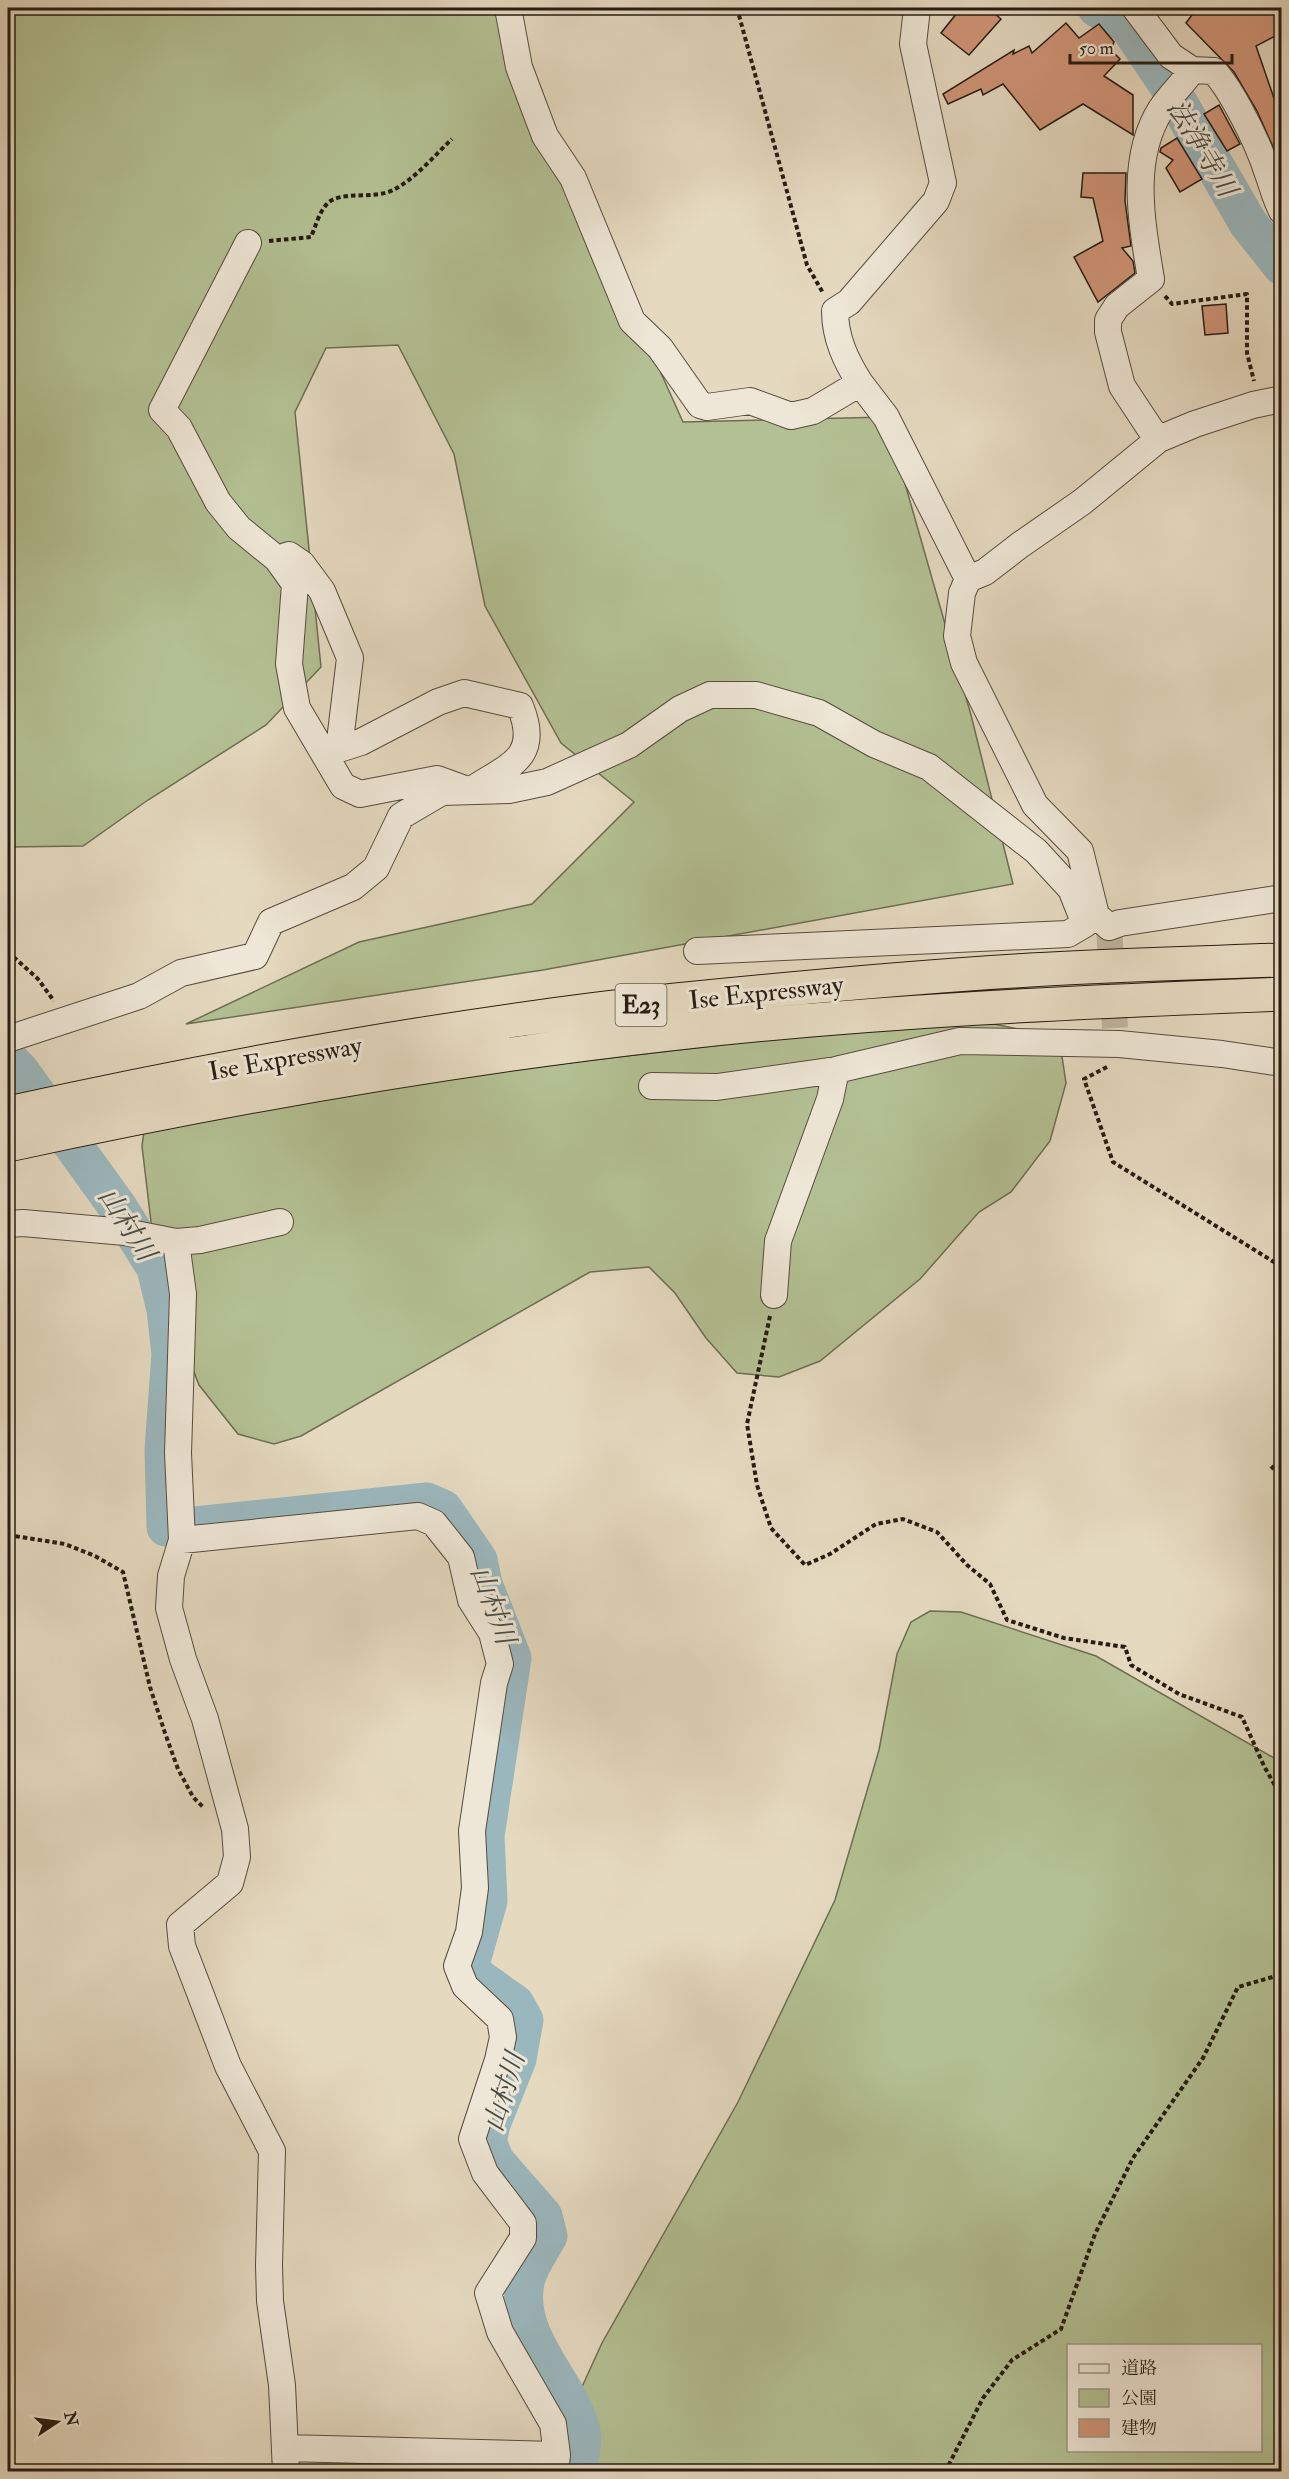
<svg xmlns="http://www.w3.org/2000/svg" width="1289" height="2479" font-family="'IM FELL Double Pica','Noto Serif JP',serif">
	<style>
		.green { fill: #b3c093; stroke: #6c6e53; stroke-width: 1.5; fill-rule: evenodd }
		.lines { fill: none; stroke-linecap: round; stroke-linejoin: round }
		.river { stroke: #9bb7be; stroke-width: 39 }
		.building { fill: #d09578; stroke: #261c13; stroke-width: 1.5 }
		.minor-tunnel { stroke: #bfb39d; stroke-width: 26; stroke-dasharray: 26 13; stroke-linecap: butt }
		.minor-casing { stroke: #564b3e; stroke-width: 28 }
		.motorway-casing { stroke: #261c13; stroke-width: 35 }
		.path { stroke: #261c13; stroke-width: 4; stroke-dasharray: 4.5 3; stroke-linecap: butt }
		.minor { stroke: #eee6d6; stroke-width: 26 }
		.motorway { stroke: #e5d9c0; stroke-width: 33 }
		.labels { text-anchor: middle; stroke-width: 6; stroke-linejoin: round; paint-order: stroke }
		.shield { fill: #eee6d6; stroke: #62594e; stroke-width: 1.5 }
		.shield-label { font-size: 24px; font-weight: bold; fill: #261c13 }
		.street-label { font-size: 26px; fill: #261c13; stroke: #eee6d6 }
		.water-label { font-size: 27px; font-style: italic; fill: #494a46; stroke: #eee6d6 }
	</style>
	<rect width="100%" height="100%" fill="#e5d9c0"/>
	<filter id="stains"><feTurbulence type="fractalNoise" baseFrequency=".00333" numOctaves="4"/><feColorMatrix values="0 0 0 0 .2 0 0 0 0 .09 0 0 0 0 .02 0 0 0 .5 -.17"/></filter>
	<radialGradient id="worn" r=".72"><stop offset=".6" stop-color="#630" stop-opacity="0"/><stop offset="1" stop-color="#630" stop-opacity=".3"/></radialGradient>
	<path class="green" d="M8,8H497L683,422L886,417L971,715L1013,884L543,970L186,1024L359,942L532,904L634,802L561,743L485,606L454,454L398,345L326,348L295,412L321,667L266,725L148,800L83,846L8,847Z
		M960,1017L1023,1030L1061,1050L1066,1083L1050,1141L1011,1192L979,1212L920,1279L820,1361L779,1377L737,1373L706,1338L675,1293L649,1267L590,1272L301,1436L274,1444L238,1434L199,1385L174,1320L152,1230L142,1146L150,1087L463,1075Z
		M930,1611L961,1612L1096,1656L1281,1762V2471L543,2472L602,2343L738,2102L835,1900L879,1750L897,1654L911,1622ZM1068,2346H1260V2450H1068Z"/>
	<g class="lines">
		<path class="river" d="M1097,8L1128,25L1165,80L1248,223L1282,266
			M8,1059L19,1070L119,1209L156,1268L166,1310L171,1354L164,1450L166,1527L195,1526L427,1502L443,1509L478,1560L483,1584L512,1658L485,1836L488,1901L471,1961L474,1975L515,2004L524,2020L517,2059L491,2124L487,2142L495,2161L543,2216L548,2236C540,2250 528,2267 525,2282C514,2339 568,2380 581,2431C584,2443 578,2459 576,2472"/>
	</g>
	<path class="building" d="M961,8H988L1001,19L969,55L941,33Z
		M1197,8H1281V33L1256,46L1277,107L1281,105V165L1257,111L1234,72L1186,23Z
		M1066,23L1079,38L1099,24L1114,42L1111,50L1120,59L1104,76L1133,95V135L1083,104L1040,130L1003,84L983,95L981,89L948,104L943,94L1014,50L1013,54L1029,46L1032,53Z
		M1219,105L1240,144L1227,151L1204,114Z
		M1177,138L1202,179L1180,192L1166,168L1173,160L1160,152L1161,148Z
		M1083,173H1126L1125,201L1131,246L1122,248L1133,261L1135,273L1098,302L1074,257L1103,241L1093,198L1081,197Z
		M1226,304L1228,333L1205,335L1202,306Z"/>
	<g class="lines">
		<path class="minor-tunnel" d="M1109,927L1115,1028"/>
		<g class="minor-casing">
			<path id="minor" d="M508,8L519,67L545,136L573,178L632,321L660,348L700,405L707,407L750,401L791,416L813,411L860,383L886,417L968,579
				M1135,8L1171,56L1192,70L1214,71C1233,92 1258,143 1267,171C1272,184 1275,198 1282,211
				M248,243L162,410L179,428L218,502L239,528L277,559L295,584L289,664L297,708L343,786L360,794L437,779L470,791C507,766 542,759 520,706L464,693L438,702L361,742L339,749L350,658L322,591L302,564L289,555L277,559
				M860,383C846,361 835,338 835,311L849,302L936,201L943,183L913,44L917,8
				M1282,399L1253,405L1195,424L1159,439L1082,502L1020,545L985,572L968,579L962,593L957,636L964,663L1035,805L1080,851L1096,915L1109,927L1120,923L1282,898
				M1159,439L1151,430L1122,386L1108,332V320L1117,306L1151,279C1142,223 1129,160 1161,109C1171,94 1183,84 1192,70
				M697,951L1068,934L1085,924
				M8,1039L139,996L181,973L255,956L271,922L353,887L376,868L401,816L442,792L509,790L547,782L629,745L680,709L710,695H756L819,713L874,744L929,767L1036,851L1071,889L1085,924L1096,915
				M652,1086L717,1087L836,1070L960,1041L1119,1044L1222,1054L1282,1063
				M8,1224L23,1223L125,1232L176,1242L200,1240L280,1222
				M176,1242L183,1294L178,1453L182,1540L171,1576L169,1608L183,1659L205,1719L235,1829L237,1857L230,1883L180,1925L182,1946L228,2066L272,2151L269,2265L270,2301L282,2385L286,2472
				M774,1295L778,1241L830,1099L836,1070
				M182,1540L418,1516L434,1523L461,1557L471,1600L492,1633L500,1664L494,1683L472,1831L475,1888L469,1932L457,1966L465,1986L500,2019L503,2037L498,2060L472,2139L485,2173L523,2223V2238L488,2293L500,2332L553,2424L557,2455L555,2472
				M286,2448L557,2455"/>
		</g>
		<g class="motorway-casing">
			<path id="motorway" d="M8,1113C228,1065 451,1024 676,1000C794,988 912,977 1030,970C1114,965 1198,963 1282,960
				M8,1145C226,1098 447,1059 669,1034C873,1011 1077,1002 1282,994"/>
		</g>
		<path class="path" d="M737,8L807,265L823,293
			M269,241L311,237C315,228 319,212 327,204C339,190 375,200 393,190C415,179 434,156 452,139
			M1165,296L1172,304L1247,294V353L1254,381
			M8,952L38,979L54,1001
			M1107,1067L1084,1079L1113,1162L1282,1267
			M770,1316L747,1424L757,1485L771,1528L805,1565L830,1554L876,1524L903,1519L937,1532L967,1565L990,1584L1007,1620L1064,1638L1125,1647L1131,1665L1179,1694L1242,1717L1264,1766L1282,1798
			M1271,1469L1282,1458
			M8,1535L65,1544L95,1556L123,1572L150,1687L165,1733L178,1769L193,1797L204,1808
			M945,2472L983,2398L1012,2360L1061,2329L1095,2234L1133,2158L1203,2058L1238,1987L1276,1976L1282,1971"/>
		<use href="#minor" class="minor"/>
		<use href="#motorway" class="motorway"/>
	</g>
	<g class="labels">
		<rect class="shield" x="615.5" y="984" width="51" height="42" rx="4.5"/>
		<g class="shield-label">
			<text x="641" y="1013">E23</text>
		</g>
		<g class="street-label">
			<text transform="translate(766 992) rotate(-6)" y="9">Ise Expressway</text>
			<text transform="translate(285 1058) rotate(-10)" y="9">Ise Expressway</text>
		</g>
		<g class="water-label">
			<text transform="translate(1202 148) rotate(59)" y="9">法浄寺川</text>
			<text transform="translate(127 1224) rotate(57)" y="9">山村川</text>
			<text transform="translate(493 1605) rotate(70)" y="9">山村川</text>
			<text transform="translate(504 2092) rotate(-73)" y="9">山村川</text>
		</g>
	</g>
	<rect width="1289" height="2479" fill="none" stroke="#e5d9c0" stroke-width="30"/>
	<rect x="9" y="9" width="1271" height="2461" fill="none" stroke="#261c13" stroke-width="3"/>
	<rect x="15" y="15" width="1259" height="2449" fill="none" stroke="#261c13" stroke-width="1.5"/>
	<rect x="1067" y="2344" width="195" height="108" fill="#eee6d6" stroke="#9e9588" stroke-width="1.5"/>
	<rect x="1079" y="2364" width="30" height="9" fill="#eee6d6" stroke="#9e9588" stroke-width="1.5"/>
	<text x="1121" y="2374" font-size="18" fill="#261c13">道路</text>
	<rect x="1079" y="2389" width="30" height="18" fill="#b3c093" stroke="#9e9588" stroke-width="1.5"/>
	<text x="1121" y="2404" font-size="18" fill="#261c13">公園</text>
	<rect x="1079" y="2419" width="30" height="18" fill="#d09578" stroke="#9e9588" stroke-width="1.5"/>
	<text x="1121" y="2434" font-size="18" fill="#261c13">建物</text>
	<g transform="translate(57 2422) rotate(77)" stroke="#eee6d6" stroke-width="4.5" paint-order="stroke">
	<path d="M0-4.5L10 22L0 15L-10 22Z" fill="#261c13"/>
	<text y="-9" font-size="16" font-weight="bold" text-anchor="middle" fill="#261c13">N</text>
	</g>
	<path d="M1070 54v9h162v-9" fill="none" stroke="#261c13" stroke-width="3"/>
	<text x="1079" y="54" font-size="18" fill="#261c13" stroke="#eee6d6" stroke-width="4.5" paint-order="stroke">50 m</text>
	<rect width="100%" height="100%" filter="url(#stains)"/>
	<rect width="100%" height="100%" fill="url(#worn)"/>
</svg>
